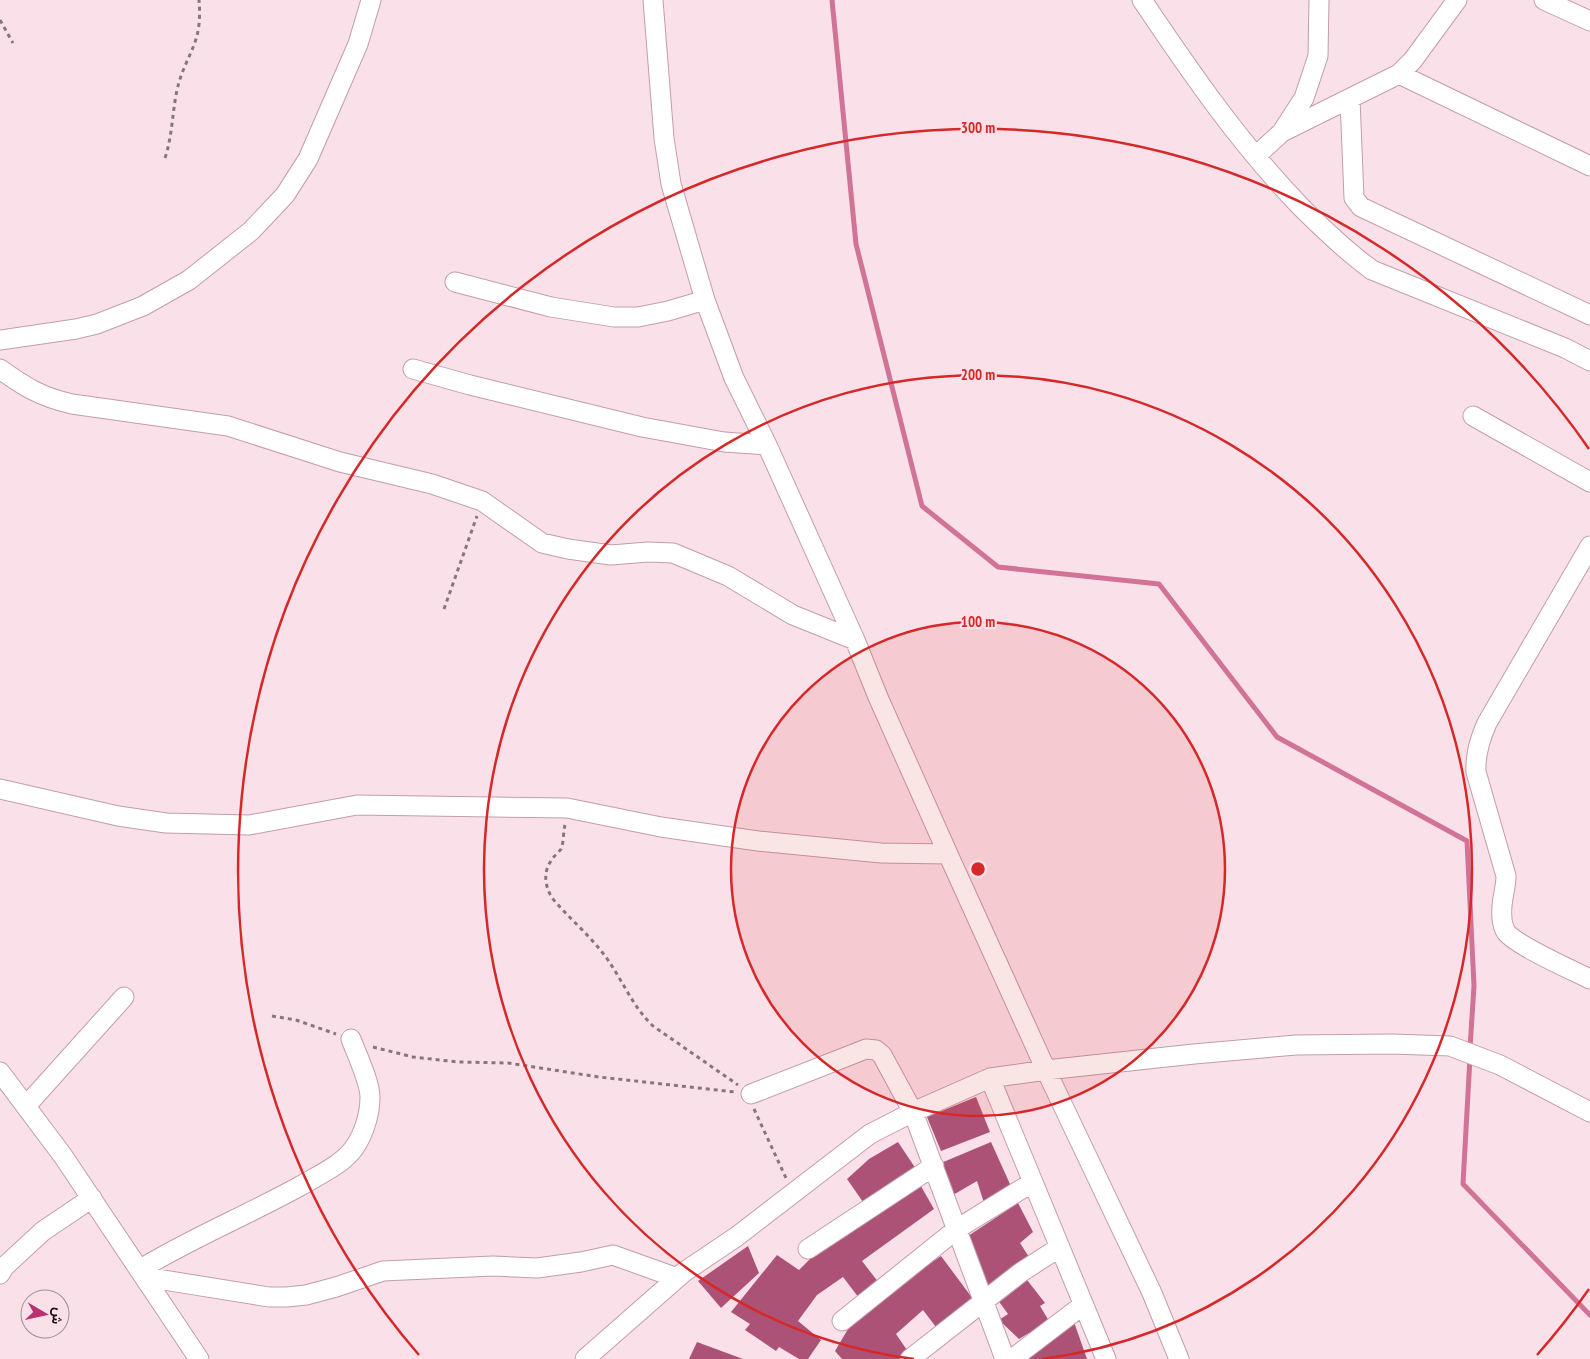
<svg xmlns="http://www.w3.org/2000/svg" width="1590" height="1359" font-family="'PT Sans Narrow',Vazirmatn,sans-serif">
	<style>
		.lines { fill: none; stroke-linecap: round; stroke-linejoin: round }
		.stream { stroke: #d17297; stroke-width: 5 }
		.building { fill: #ad5277 }
		.minor-casing { stroke: #c39da9; stroke-width: 21 }
		.path { stroke: #89767c; stroke-width: 3; stroke-dasharray: 4 4; stroke-linecap: butt }
		.minor { stroke: #fff; stroke-width: 19 }
		.ring { fill: none; stroke: #d62828; stroke-width: 2.5 }
		.centre { fill: #d62828; stroke: #fae1e9; stroke-width: 2.5 }
		.ring-label { font-size: 15px; text-anchor: middle; font-weight: bold; fill: #d62828; stroke: #fae1e9; stroke-width: 4.5; stroke-linejoin: round; paint-order: stroke }
	</style>
	<rect width="100%" height="100%" fill="#fae1e9"/>
	<g class="lines">
		<path class="stream" d="M832,0L856,244L922,506L998,567L1159,584L1277,737L1467,841L1474,986L1470,1048
			M1470,1057L1463,1184L1590,1315"/>
	</g>
	<path class="building" d="M976,1097L990,1132L941,1151L927,1117Z
		M898,1142L916,1169L863,1202L847,1179L869,1159Z
		M991,1142L1014,1193L986,1209L977,1181L953,1195L941,1163Z
		M918,1181L934,1209L862,1261L879,1283L859,1298L843,1277L817,1295L798,1321L821,1340L808,1359H799L779,1347L776,1351L745,1330L750,1324L731,1312L777,1255L799,1270L830,1239Z
		M1018,1203L1033,1232L1020,1243L1031,1260L988,1287L965,1238Z
		M748,1246L759,1273L721,1308L698,1281Z
		M941,1256L973,1299L939,1331L923,1310L896,1334L909,1353L902,1359H842L835,1351L851,1324L902,1282Z
		M1024,1276L1045,1303L1040,1306L1049,1321L1019,1339L999,1320L1008,1314L995,1296Z
		M1074,1322L1087,1359H1016Z
		M697,1342L743,1359H689Z"/>
	<g class="lines">
		<g class="minor-casing">
			<path id="minor" d="M653,0L664,138L671,184L705,300L734,378L767,445L855,640L878,697L948,854L1046,1070L1152,1293L1179,1359
				M1142,0C1191,73 1240,144 1301,207C1324,230 1346,251 1372,270L1565,348L1590,361
				M1544,0L1590,21
				M1399,74L1590,166
				M1350,99L1354,198L1361,207L1590,315
				M1282,132L1304,98L1318,56L1319,0
				M1256,156L1282,132L1399,74L1413,60L1457,0
				M455,282L551,307L614,317H638L668,311L705,300
				M0,340L76,329L97,324L143,306L189,280L251,231L285,195L308,159L358,44L371,0
				M0,369C25,387 41,397 72,404L228,426L340,462L432,484L482,501L542,543L568,549L611,555L648,552L673,553L728,576L793,615L855,640
				M413,369L470,385L642,427L724,442L767,445
				M1473,416L1590,482
				M1590,546L1487,723C1480,739 1475,754 1476,772L1506,876C1506,890 1500,903 1502,918C1502,922 1504,929 1506,932C1517,946 1572,970 1590,979
				M0,789L118,816L166,823L249,825L357,805L567,808L661,827L758,841L881,853L948,854
				M0,1072L63,1156L199,1359
				M990,1078L1106,1359
				M751,1094L866,1049L876,1050L882,1055L913,1112L1005,1359
				M26,1106L124,997
				M808,1249L934,1166
				M139,1270C191,1238 248,1215 302,1185C319,1175 343,1164 354,1148C364,1134 370,1114 370,1097C370,1082 357,1055 351,1039
				M0,1274L4,1267L43,1231L92,1198
				M145,1277L269,1297H287L306,1295L336,1287L383,1271L493,1266L537,1268L581,1262L613,1255L677,1278
				M842,1321L957,1229L1033,1182
				M585,1359L684,1272L736,1237L870,1134L913,1112L990,1078L1046,1070L1194,1054L1296,1045L1392,1044L1450,1046L1500,1065L1590,1112
				M910,1359L1020,1273L1060,1247
				M1012,1359L1083,1305"/>
		</g>
		<path class="path" d="M0,20L13,43
			M165,158C173,134 172,110 178,86C182,69 191,55 196,39C200,27 200,12 199,0
			M444,609L477,516
			M565,825C563,832 564,842 561,849C559,852 555,855 553,858C543,871 544,884 552,898C568,917 587,933 602,952C621,976 631,1005 653,1026L738,1085
			M272,1016L296,1020L336,1034
			M373,1047L413,1057L458,1062L508,1063L599,1077L735,1092
			M754,1109L786,1178"/>
		<use href="#minor" class="minor"/>
	</g>
	<circle cx="978" cy="869" r="247" fill="#d62828" fill-opacity=".12"/>
	<g class="ring">
		<circle cx="978" cy="869" r="247"/>
		<path d="M914 1359A494 494 0 1 1 1042 1359"/>
		<path d="M1589 1289A741 741 0 0 1 1537 1355M419 1355A741 741 0 1 1 1589 449"/>
	</g>
	<circle cx="978" cy="869" r="8" class="centre"/>
	<g class="ring-label">
		<text x="978" y="133">300 m</text>
		<text x="978" y="380">200 m</text>
		<text x="978" y="627">100 m</text>
	</g>
	<g transform="translate(45 1314) rotate(99)"><circle r="24" fill="#fae1e9" stroke="#a28e94"/>
	<path d="M0-4L9 19L0 12L-9 19Z" fill="#b93171"/>
	<text y="-8" font-size="14" font-weight="bold" text-anchor="middle" fill="#1e1115">ش</text>
	</g>
</svg>
